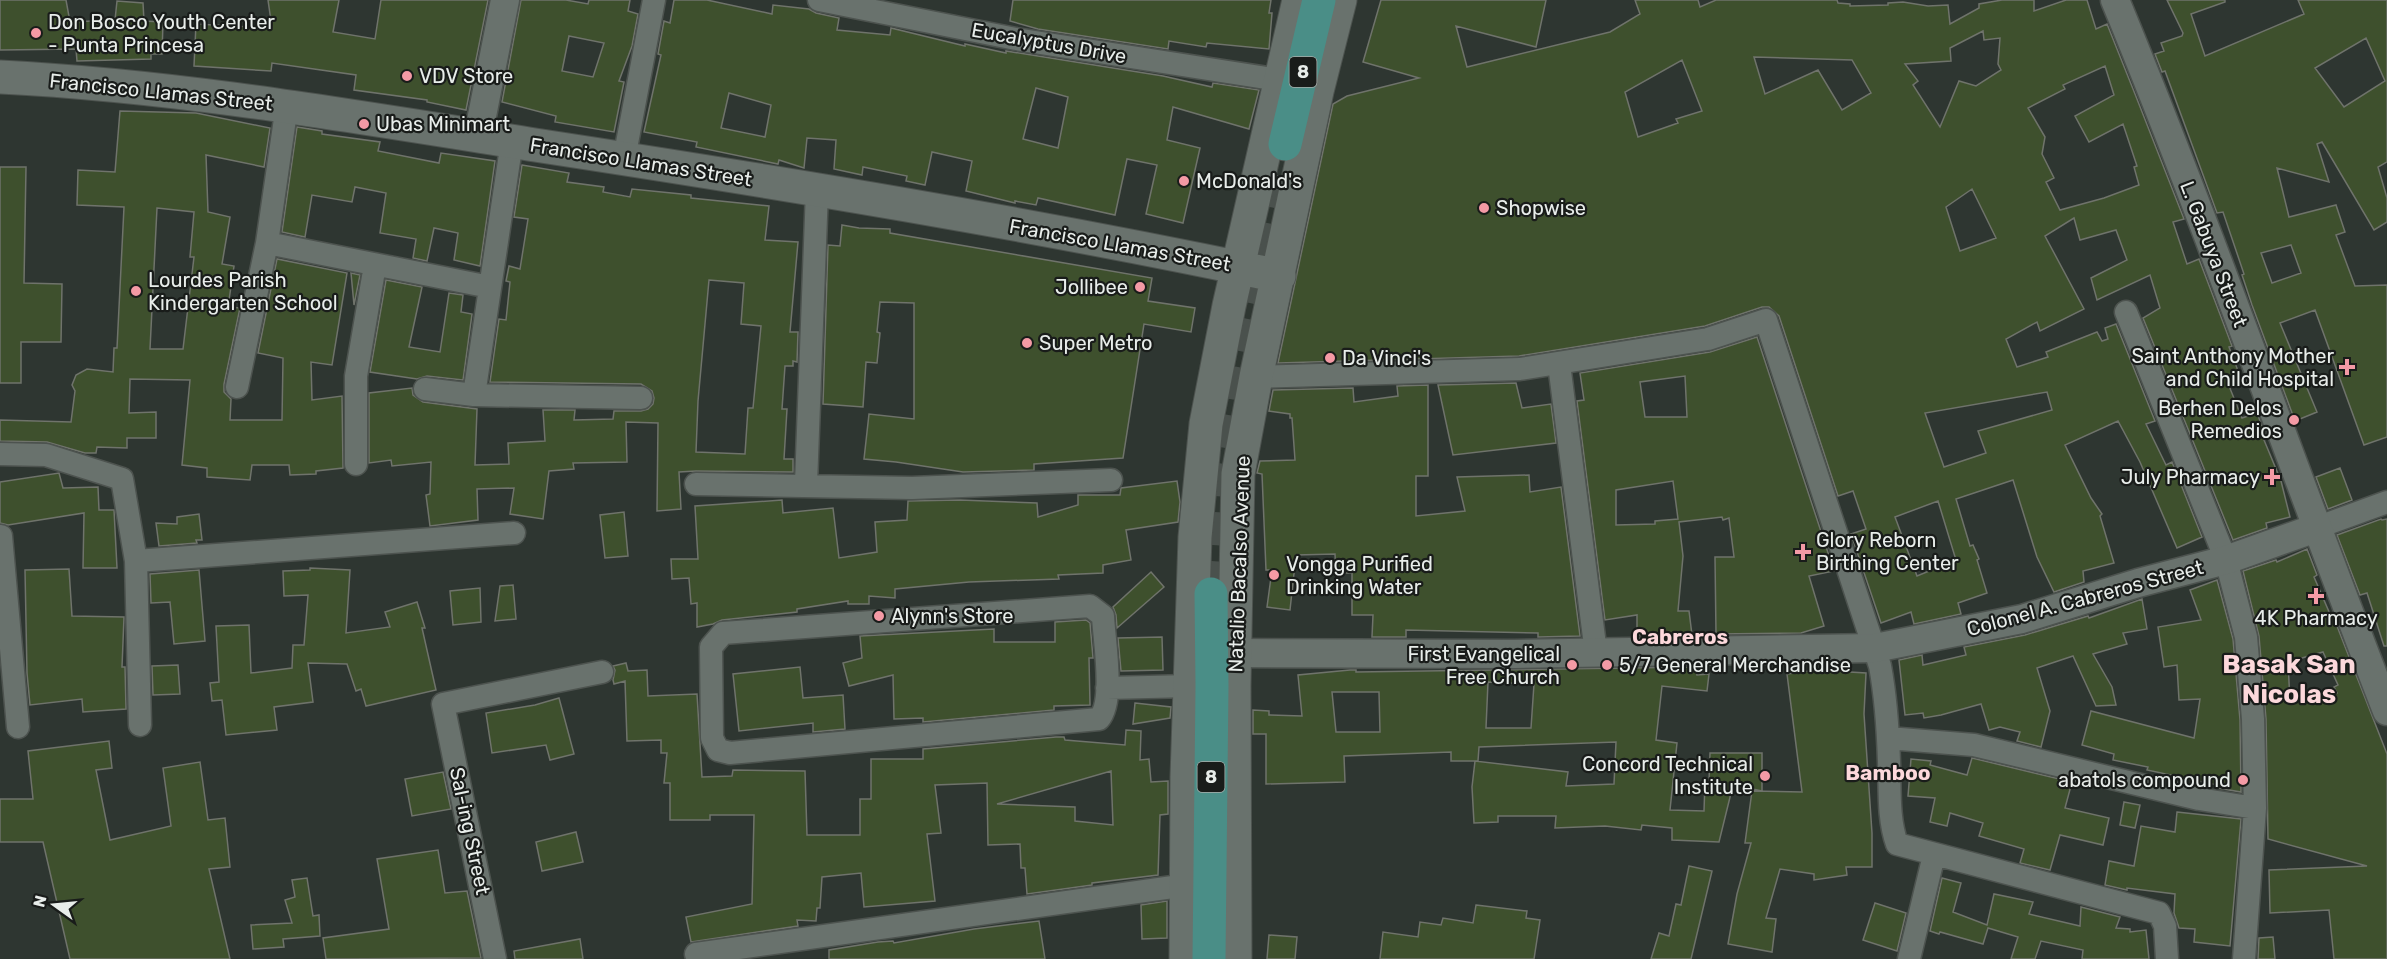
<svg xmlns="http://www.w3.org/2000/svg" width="2387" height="959" font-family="Rubik,sans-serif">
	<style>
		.building { fill: #3e502d; stroke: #6f736b; stroke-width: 1.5; fill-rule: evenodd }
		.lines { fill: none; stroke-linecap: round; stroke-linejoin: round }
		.primary-tunnel { stroke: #4a514d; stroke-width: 33; stroke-dasharray: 33 16; stroke-linecap: butt }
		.minor-casing { stroke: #4d534f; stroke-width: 25 }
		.tertiary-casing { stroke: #4d534f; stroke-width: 31 }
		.secondary-casing { stroke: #4d534f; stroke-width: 35 }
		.primary-casing { stroke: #4d534f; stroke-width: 35 }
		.minor { stroke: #69726d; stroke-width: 22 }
		.tertiary { stroke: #69726d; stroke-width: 28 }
		.secondary { stroke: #69726d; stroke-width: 33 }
		.primary { stroke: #4a8e87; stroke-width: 33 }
		.poi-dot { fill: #f49aa5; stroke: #191c1a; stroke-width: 2 }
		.labels { text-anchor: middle; stroke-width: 4.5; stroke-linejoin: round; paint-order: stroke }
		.shield { fill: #191c1a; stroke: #aaaeac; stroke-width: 1.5 }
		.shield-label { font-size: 18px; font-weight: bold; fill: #e8edea }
		.poi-label { font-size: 20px; fill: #e8edea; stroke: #191c1a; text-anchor: start }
		.street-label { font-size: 20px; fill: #e8edea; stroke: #191c1a }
		.neighbourhood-label { font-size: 21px; font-weight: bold; fill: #fcd8db; stroke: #191c1a }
		.district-label { font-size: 26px; font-weight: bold; fill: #fcd8db; stroke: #191c1a }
	</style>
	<rect width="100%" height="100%" fill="#2e3631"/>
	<path class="building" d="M0,0H66L70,22L115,20L117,1L143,3L144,21L163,22L162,54H151V59L77,61L76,49L0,50Z
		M268,0H339L333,32L375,39L381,0H488L466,110L427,102V100L354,90L356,75L272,63L271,71L194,66L196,24L272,28Z
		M521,0H566L588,4L589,0H630L628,11L638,14L632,46L619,81L624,82L614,132L555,122L556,116L502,102ZM569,36L604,43L593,77L562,71Z
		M674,0H707L772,14L773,5L809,9L816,13L839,18L837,30L890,35L891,28L965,46V44L1006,53V51L1163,76L1212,87L1213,83L1259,90L1249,129L1173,107L1167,140L1200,148L1183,223L1146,214L1157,165L1127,159L1115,215L1038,198L1036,205L1015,201V203L966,191L972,161L932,152L925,185L906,181L907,176L863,167L862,175L834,169L836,140L807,138L804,168L779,160L778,164L696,147L697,142L644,132L661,55L658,54L664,21L670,23ZM1036,88L1068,97L1058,148L1023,139ZM729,93L771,105L765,137L721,128Z
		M1013,0H1271L1269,13H1272L1269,49L1207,43L1206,47L1169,41L1168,49L1038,29L1010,21Z
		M1381,0H1546L1536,47L1456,26L1467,67L1610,32L1640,14L1635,0H1698L1700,7L1716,0H1837L1838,3L1850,4V6L1888,5V3L1903,2L1928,6L1948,5L1950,24L1979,8V4L2002,0H2034V11L2066,0H2087L2096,29L2107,24L2135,94L2184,219L2173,222L2187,264L2199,259L2232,346L2229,347L2240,376L2227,381L2242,418L2257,413L2267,439L2264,440L2281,481L2290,517L2266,523L2267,528L2233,540L2143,318L2160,308L2150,275L2097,300L2091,278L2127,260L2116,230L2080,240L2074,218L2045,236L2084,309L2040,331L2037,322L2006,339L2017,367L2048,357L2046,352L2097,332L2102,341L2108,339L2105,328L2116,324L2155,421L2146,424L2166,465L2172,462L2202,537L2177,548L2140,462L2118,421L2065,445L2091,498L2102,514L2100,516L2114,563L2083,571L2084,582L2054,592L2037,557L2013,480L1956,499L1970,546L1973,545L1979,559L1977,560L1987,593L1958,603L1961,614L1914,624L1911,612L1881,623L1851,534L1866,529L1853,491L1838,496L1779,316L1769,307H1762L1705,326L1519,356L1278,363L1333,104L1347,96L1419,78L1363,62ZM1983,31L1984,40L2000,38L1998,64L2001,70L1976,86L1959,81L1940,127L1913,85L1918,81L1905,64L1951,61L1950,48ZM1754,57L1852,60L1871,93L1842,110L1818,70L1765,94ZM1682,60L1702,111L1676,119L1678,123L1638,137L1625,92ZM2105,66L2114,95L2075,116L2089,142L2123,124L2137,166L2134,167L2139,185L2104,198L2060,210L2046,182L2054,178L2042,154L2045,137L2028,108L2065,89L2063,85ZM1972,189L1996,238L1960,251L1946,207ZM2047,392L2052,410L1978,431L1986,453L1944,467L1925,413ZM1938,501L1956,560L1917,576L1895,517Z
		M2167,0H2225V2L2191,14L2205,56L2304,14L2298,0H2387V162L2378,167L2387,198V222L2374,230L2322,142L2317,144L2329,182L2277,168L2289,217L2336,205L2345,232L2336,235L2355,286L2387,285V437L2364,445L2315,310L2280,323L2317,412L2295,421L2252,305L2242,275L2244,274L2223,212L2217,213L2165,71L2162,72L2155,54L2164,51L2161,43L2182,36L2183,33ZM2366,38L2385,81L2344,107L2315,68ZM2291,245L2301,273L2272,283L2261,253Z
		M120,111L196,113L270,128L264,167L206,155L208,212L230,217L222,264L234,266L228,307L240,308L224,384V392L231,399L230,420H282L283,358L258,353L277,259L347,273L332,365L311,362L312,400L342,396L343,468L316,471V474L290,475L289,465H252L250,480L207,477V468L182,465L190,380L130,379L129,413L156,412V438H127V448L97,447L96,453H85L47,442L0,441V420L71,422L75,391L72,385L76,375L87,369L113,372L114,348H117L124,207L77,205L78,170L115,172ZM157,208L194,212L190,257H194L183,349H150Z
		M297,127L322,131V134L380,142L378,151L439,163L441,153L495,161L480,266L454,260L458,233L434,228L427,261L413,258L416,239L380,233L386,193L355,187L352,202L312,195L305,237L282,232Z
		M522,165L569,173L567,182L604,187L603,192L630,197L632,189L691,195V198L769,206L765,240L798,242L790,332H798L797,362L793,361V366H785L782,409H787L784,459H793V472L696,471L679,472L681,509L657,511L658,423L626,422L627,462L573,463L574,469L549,471L543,519L510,514L514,488L477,489L478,520L430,526L426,495L430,494L431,462L392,466L391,460L369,463V393L412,388L413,395L423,402L477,409L475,465L509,464L508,443L545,441L543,410H575L574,420L613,419L614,411H641L648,409L653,404L654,398L652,391L641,384L490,382L499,319L506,320L510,282L506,281L509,266L520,269L528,219L514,217ZM709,280L744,283L741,324L761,326L753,408H748L745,454L696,452L698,401Z
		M0,167H26L24,283L62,284L61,342H21V383H0Z
		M842,225L859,228L890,229V233L1152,278L1148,301L1195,308L1191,332L1144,324L1123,458L1034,464V470L963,472L896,462L864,459L869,414L914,419V303L880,302L877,332L880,333L877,363L866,362L863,407L823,404L828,245L840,246Z
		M351,273L360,275L354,305Z
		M386,280L422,287L409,347L440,352L449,293L463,295L461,312L472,314L463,380L427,376L417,379L370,372Z
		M1757,337L1834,571L1809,576L1824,626L1801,633L1716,634L1715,557H1734L1729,518L1723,520L1722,517L1679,522L1683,556L1678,611H1689L1692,635H1637V615L1605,620L1577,401L1584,400L1580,373L1710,352ZM1685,376L1687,417H1645L1640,382ZM1673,481L1678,519L1655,521V524L1616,525V490Z
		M1516,383L1522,408L1551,404L1556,443L1453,455L1438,385Z
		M1428,385V476H1416V516L1465,511L1457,477L1529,475L1530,492L1561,487L1580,636L1538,637V633L1406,630V637H1372L1373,615H1352V573H1336L1335,554L1296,555L1290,610L1267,607L1272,570H1266L1262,474L1257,473L1260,461L1295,460L1292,418H1290V414L1269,411L1273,390L1353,388L1354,402L1398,396L1397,386Z
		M2340,468L2352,500L2328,509L2316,477Z
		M59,473L63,488L98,487L99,510H114L117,568H83L84,513L8,525L0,523V482Z
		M1177,481L1180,502L1178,522L1126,530L1131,560L1103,565V573L1058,575L1059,579L969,582L895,589V598L869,596V604H848V601L797,609V612L722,620L713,624L697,627V603L691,604L689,578L672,579L671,559H698L695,506L782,500L783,513L833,508L839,558L877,552L875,522L907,520L908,501L960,500L1037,503L1038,517L1078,505V495H1120L1121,488Z
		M624,512L628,556L605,558L600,515Z
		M199,514L202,540H196L197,543L159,546L156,523L177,524V517Z
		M2381,519L2382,520L2387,519V646H2384L2367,593L2360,595L2337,535Z
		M2307,549L2317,575L2314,577L2330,614H2332L2335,621L2387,754V959H2334L2329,910L2270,913L2269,870L2367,866L2268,839L2266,719L2259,636L2243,571L2276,560L2277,562ZM2323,652L2338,685L2334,687L2337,693L2290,701L2288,662Z
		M310,568L350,570L346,633L390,627L385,612L417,602L425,628H422L436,690L366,706L361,689L356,691L347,664L308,663L313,702L274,707L277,730L226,735L222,700L212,701L210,683L219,682L216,626L249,625L251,673L292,668L293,645H304L308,595L284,596L283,571L310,570Z
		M69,569L72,616L124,617L122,667H125L126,709L83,712L82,699L30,705L27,673L25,570Z
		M199,570L205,641L174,644L170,602L151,603L150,574Z
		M1151,572L1164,587L1117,628L1116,615L1113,607Z
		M2217,580L2233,639L2240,720L2241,792L2218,788V785L2147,770L2148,767L2113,760L2114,754L2082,745L2091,711L2194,738L2200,699L2179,700L2177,665L2164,667L2158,627L2201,620L2190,590Z
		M513,585L516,619L495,621L500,586Z
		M480,588L481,622L453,625L450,591Z
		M2142,599L2147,629L2123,633L2127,644L2093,654L2112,687L2116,705L2096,706L2073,656L2037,668L2050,711L2041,747L2017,741L2020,732L2000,727L1989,730L1981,704L1941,715L1924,718L1923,713L1905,715L1899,660L1922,655L1923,665L1966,655L1964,647L2025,635L2088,616L2089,618Z
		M1086,620L1090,623L1093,658H1089L1090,705L1054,706V710L923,722V718L894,719L893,675L849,686L843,663L862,658L860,636L994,629V642H1055V622Z
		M1162,637L1163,670L1121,671L1118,638Z
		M626,663L628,671L647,670L648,696L697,694L702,777L732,776L733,770L805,771L807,835H860V799H871V759H923V749L1056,737H1064L1065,740L1125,745L1126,730L1141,731L1140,760L1149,759L1151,782L1168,781V814L1160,815L1158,875L1092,883V885L1027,894L1025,868H1021L1020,844L988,845L987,783L935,785L941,833L927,834L935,901L864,907L861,873L822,877L820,908H817L816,921L797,920L798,926L691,942L686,917L752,904L754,815H710V820H670V783H664L667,753H661V740L627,741L625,681L614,684L613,680L615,670L613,666ZM1111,771L1113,825L1075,821V807L997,804Z
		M178,665L180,694L153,695L152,666Z
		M800,667L803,698L843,695L845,729L813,732V723L739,731L733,674Z
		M1696,667L1697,675L1709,674L1707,691L1662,686L1656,740L1677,743L1670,810L1704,811L1705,782H1709L1710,753H1762V791L1733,785L1719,842L1672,840V828L1642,825L1641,830L1605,826L1555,828L1556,816H1498V822L1474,823L1472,787L1475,761L1568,772L1566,786L1614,784L1616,742L1479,747L1478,761H1451V752L1344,756L1345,782L1266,784V734H1253V710L1269,711V715L1302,716L1298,675L1350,670H1356V672ZM1488,682L1534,684L1531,728H1486ZM1332,692H1379L1380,732H1336Z
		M1816,670L1866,673L1864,714L1872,833V867H1846L1847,875L1814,880V874L1780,869L1766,918L1776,919L1772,952L1728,944L1737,894L1751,843H1745L1752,791L1802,792L1787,674Z
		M559,698L574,754L550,760L546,745L492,753L486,713L535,705Z
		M1135,703L1171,707L1170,718L1133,724Z
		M109,741L112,768L96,770L110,840L171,826L163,768L200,762L208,820L225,818L230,867L209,869L230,959H70L43,842H0V799H33L28,751Z
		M1972,758L2072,782L2065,808L2109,818L2103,845L2060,835L2050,870L2020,863L2024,849L1979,836L1983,823L1950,813L1947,826L1930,822L1935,798L1908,796L1911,759L1931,761L1930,765L1967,775Z
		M443,772L451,809L412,816L405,779Z
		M2124,802L2140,805L2135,828L2120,825Z
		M2177,812L2241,819L2230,946L2194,942L2195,929L2179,928L2174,913L2175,894L2127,888V890L2105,885L2109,861L2134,866L2141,826L2175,832Z
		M576,832L583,862L542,871L536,842Z
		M438,850L445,893L467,891L481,958L326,959L323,938L389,929L377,859Z
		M1689,866L1712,871L1691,959H1651L1659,933L1669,936L1676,904L1681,905Z
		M307,878L313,916L319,915L320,936L283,939L284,947L253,949L251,925L292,923L285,900L295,897L292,880Z
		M1942,878L1961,883L1953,912L1987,925L1994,894L2033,902L2029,914L2080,926L2081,907L2120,917L2116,928L2130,929V932L2146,930L2149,959H2082L2083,950L2041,941L2035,959H2011L2018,937L1988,928L1983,944L1940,932L1939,934L1930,931Z
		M1167,901V938L1142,939L1141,905Z
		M1875,903L1906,913L1897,951L1863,940Z
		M1476,905L1527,911L1526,918L1540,920L1534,959H1380L1383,932L1418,937L1420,922L1441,925L1443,918L1473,923Z
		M1039,921L1045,959H829V950L878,942L893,941L894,943L974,929Z
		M1269,935L1297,937L1295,959H1267Z
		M2273,937L2275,959H2258L2259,938Z
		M580,939L583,959H515L514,951Z"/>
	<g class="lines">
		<path class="primary-tunnel" d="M1211,594L1220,466L1246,323L1285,144"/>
		<g class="minor-casing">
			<path id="minor" d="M819,0L1016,39L1280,80
				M624,159L654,0
				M267,243L490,287
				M2126,312L2226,560L2246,637L2253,719L2255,808L2244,959
				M1559,364L1596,653
				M1256,377L1520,369L1708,339L1766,320L1880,666C1886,698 1888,730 1889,762C1890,790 1888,819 1897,844L2159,913L2165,926L2167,959
				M237,387L267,243L287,105
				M425,389L474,395L641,398
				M474,395L512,141
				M0,454L46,455L122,479L136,561L140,725
				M356,464V376L375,265
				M696,484L912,488L1111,480
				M806,484L817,190
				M2316,528L2387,502
				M1,536L18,727
				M136,561L514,533
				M1090,606L1103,616C1104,640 1115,701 1099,719L730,753L718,750L712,738L711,647L723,633Z
				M1107,688L1190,686
				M1888,738L1974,745L2199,799L2255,808
				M696,954L1187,885
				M495,959L443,704L602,672
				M1909,959L1934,855"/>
		</g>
		<g class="tertiary-casing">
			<path id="tertiary" d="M2115,0C2212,235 2295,475 2387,711
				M478,136L505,0
				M1234,653L1514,654L1875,648L2022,619L2138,583L2226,560L2316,528"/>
		</g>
		<g class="secondary-casing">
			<path id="secondary" d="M0,77C180,86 357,117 535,145C784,183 1033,224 1279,276
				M1186,959L1187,777L1195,537L1206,424L1229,306L1299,0
				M1235,959L1234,686L1238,474L1256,377L1317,91L1340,0"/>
		</g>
		<g class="primary-casing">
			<path id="primary" d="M1285,144L1319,0
				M1209,959L1212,686L1211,594"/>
		</g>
		<use href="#minor" class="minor"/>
		<use href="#tertiary" class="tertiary"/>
		<use href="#secondary" class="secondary"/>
		<use href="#primary" class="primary"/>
	</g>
	<g class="poi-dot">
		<circle cx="36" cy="33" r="6"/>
		<circle cx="407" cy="76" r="6"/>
		<circle cx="364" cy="124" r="6"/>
		<circle cx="1184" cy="181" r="6"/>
		<circle cx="1484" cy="208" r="6"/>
		<circle cx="1140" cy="287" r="6"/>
		<circle cx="136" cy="291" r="6"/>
		<circle cx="1027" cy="343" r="6"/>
		<circle cx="1330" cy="358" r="6"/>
		<path d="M2344 358h6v6h6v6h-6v6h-6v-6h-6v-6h6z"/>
		<circle cx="2294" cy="420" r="6"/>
		<path d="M2269 468h6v6h6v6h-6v6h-6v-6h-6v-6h6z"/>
		<path d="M1800 543h6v6h6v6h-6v6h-6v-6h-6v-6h6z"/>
		<circle cx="1274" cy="575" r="6"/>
		<path d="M2313 587h6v6h6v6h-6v6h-6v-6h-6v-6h6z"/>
		<circle cx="879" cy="616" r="6"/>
		<circle cx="1572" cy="665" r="6"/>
		<circle cx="1607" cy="665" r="6"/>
		<circle cx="1765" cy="776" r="6"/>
		<circle cx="2243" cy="780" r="6"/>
	</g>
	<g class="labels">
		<g class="shield">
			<rect x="1289.5" y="57" width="27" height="30" rx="4.5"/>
			<rect x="1197.5" y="762" width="27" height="30" rx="4.5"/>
		</g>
		<g class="shield-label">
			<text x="1303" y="78">8</text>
			<text x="1211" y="783">8</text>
		</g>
		<g class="poi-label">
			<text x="48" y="29">Don Bosco Youth Center<tspan x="48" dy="23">- Punta Princesa</tspan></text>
			<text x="419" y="83">VDV Store</text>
			<text x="376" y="131">Ubas Minimart</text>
			<text x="1196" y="188">McDonald's</text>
			<text x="1496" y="215">Shopwise</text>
			<text x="148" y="287">Lourdes Parish<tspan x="148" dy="23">Kindergarten School</tspan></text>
			<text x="1128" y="294" text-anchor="end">Jollibee</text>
			<text x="1039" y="350">Super Metro</text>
			<text x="2334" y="363" text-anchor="end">Saint Anthony Mother<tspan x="2334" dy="23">and Child Hospital</tspan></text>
			<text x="1342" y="365">Da Vinci's</text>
			<text x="2282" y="415" text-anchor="end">Berhen Delos<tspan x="2282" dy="23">Remedios</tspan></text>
			<text x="2260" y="484" text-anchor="end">July Pharmacy</text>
			<text x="1816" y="547">Glory Reborn<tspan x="1816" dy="23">Birthing Center</tspan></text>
			<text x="1286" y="571">Vongga Purified<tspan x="1286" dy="23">Drinking Water</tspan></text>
			<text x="891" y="623">Alynn's Store</text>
			<text x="2316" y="625" text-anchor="middle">4K Pharmacy</text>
			<text x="1560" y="661" text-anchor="end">First Evangelical<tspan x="1560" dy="23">Free Church</tspan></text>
			<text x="1619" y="672">5/7 General Merchandise</text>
			<text x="1753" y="771" text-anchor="end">Concord Technical<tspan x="1753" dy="23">Institute</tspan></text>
			<text x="2231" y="787" text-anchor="end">abatols compound</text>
		</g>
		<g class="street-label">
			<text transform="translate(1049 43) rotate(10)" y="7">Eucalyptus Drive</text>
			<text transform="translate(161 92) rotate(6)" y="7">Francisco Llamas Street</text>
			<text transform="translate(641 162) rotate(9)" y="7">Francisco Llamas Street</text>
			<text transform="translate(1120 245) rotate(10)" y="7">Francisco Llamas Street</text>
			<text transform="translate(2214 254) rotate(69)" y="7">L. Gabuya Street</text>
			<text transform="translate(1239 564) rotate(-88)" y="7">Natalio Bacalso Avenue</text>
			<text transform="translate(2085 598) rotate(-15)" y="7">Colonel A. Cabreros Street</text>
			<text transform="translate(470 831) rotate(78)" y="7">Sal-ing Street</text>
		</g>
		<g class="neighbourhood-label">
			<text x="1680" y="644">Cabreros</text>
			<text x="1888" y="780">Bamboo</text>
		</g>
		<g class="district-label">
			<text x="2289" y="673">Basak San<tspan x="2289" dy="30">Nicolas</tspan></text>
		</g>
	</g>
	<g transform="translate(54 905) rotate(285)" stroke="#191c1a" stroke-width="4.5" paint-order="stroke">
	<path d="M0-4.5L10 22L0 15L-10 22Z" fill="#e8edea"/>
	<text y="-9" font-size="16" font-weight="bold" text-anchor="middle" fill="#e8edea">N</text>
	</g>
</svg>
